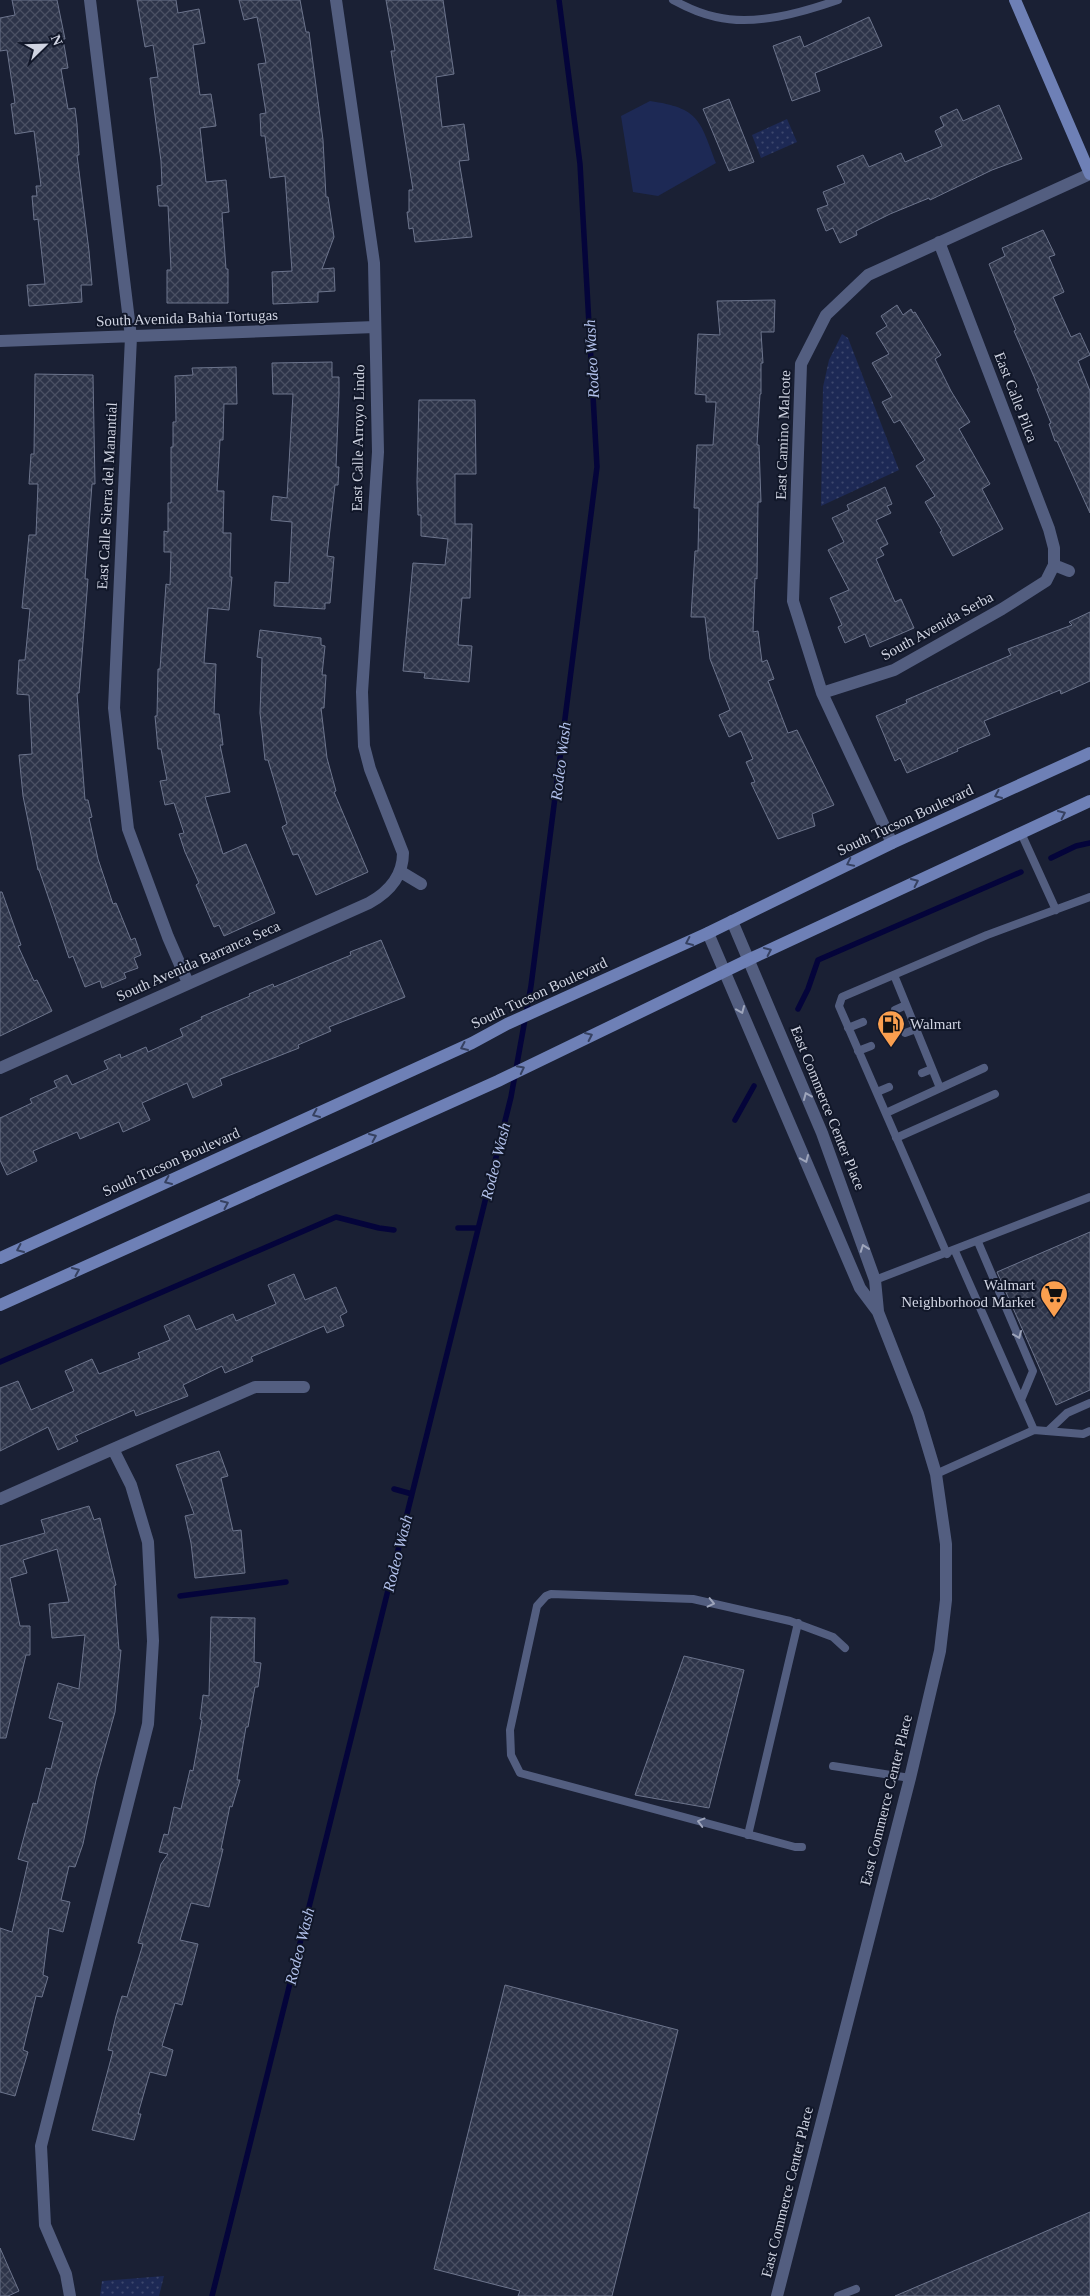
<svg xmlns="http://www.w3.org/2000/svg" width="1090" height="2296" font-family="'Times New Roman',serif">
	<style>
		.park { fill: url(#park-dots) }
		.pitch { fill: #1d2955 }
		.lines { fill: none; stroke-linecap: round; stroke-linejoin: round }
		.stream { stroke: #04043a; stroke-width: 5.5 }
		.building { fill: url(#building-cross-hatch); stroke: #6c748c }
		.lane { stroke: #535e80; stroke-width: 8 }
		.street { stroke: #535e80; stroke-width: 12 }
		.secondary { stroke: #6e80b6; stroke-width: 12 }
		.oneway { stroke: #364161 }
		.oneway2 { stroke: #9ea5bb }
		.labels { text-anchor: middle; stroke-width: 4; stroke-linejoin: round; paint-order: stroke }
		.street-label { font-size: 15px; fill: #d0d4e2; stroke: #111729 }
		.poi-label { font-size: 15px; fill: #d0d4e2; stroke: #111729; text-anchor: start }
		.water-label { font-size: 16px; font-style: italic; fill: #b2c1eb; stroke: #111729 }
	</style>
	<defs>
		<pattern id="park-dots" width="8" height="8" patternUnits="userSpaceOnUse" patternTransform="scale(1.25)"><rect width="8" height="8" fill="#1d2955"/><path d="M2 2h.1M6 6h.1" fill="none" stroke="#3d476d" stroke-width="1.8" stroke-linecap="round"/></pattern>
		<pattern id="building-cross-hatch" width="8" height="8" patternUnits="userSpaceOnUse" patternTransform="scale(1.25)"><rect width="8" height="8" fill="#2d3449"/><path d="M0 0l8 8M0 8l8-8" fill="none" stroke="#4a5063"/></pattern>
	</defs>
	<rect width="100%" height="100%" fill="#1a2034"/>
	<path class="park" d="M787,119L797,142L761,158L752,135Z
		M842,334L848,338L899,470L821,506L823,387L829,360Z
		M164,2276L159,2296H100L102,2281Z"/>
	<path class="pitch" d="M650,101C699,108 700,120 716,163L658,196L633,192L621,116Z"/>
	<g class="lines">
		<path class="stream" d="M1051,858L1076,846L1090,843
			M798,1009L808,989L818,960L1021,872
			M735,1120L754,1086
			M458,1228H478
			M0,1362L336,1217L379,1228L394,1230
			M394,1489L412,1494
			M180,1596L286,1582
			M212,2296L511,1097L531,986L597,467L580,164L559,0"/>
	</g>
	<path class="building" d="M12,0H57L65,39H63L68,68L61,69L68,109L75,108L77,124L79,155H77L89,251L92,285H81L82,302L29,306L27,285L45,284L38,219L34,220L32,196H37L36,186H41L34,131L15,134L11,104L15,103L7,50L0,51V18L15,15Z
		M137,0H176L178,13L199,9L205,43L193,45L200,95L211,94L216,126L200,128L206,182L226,180L229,212L222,213L226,269H228V303H167V270H171L168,206H159L157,186L162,185L161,161L150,78L158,77L153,45L145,47Z
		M239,0H300L306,32H309L323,140L326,197H328L334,237L322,269L334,268L335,291L318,292V302L273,304L272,272L292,271L285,176L270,178L265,136H261L260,114L266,113L258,64L266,63L257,17L244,20Z
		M386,0H443L454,74L436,77L442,127L464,124L469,160L459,161L472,237L415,242L413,228L409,229L407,212H409V190H413L391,51H395Z
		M869,17L882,46L815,73L820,91L792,101L773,46L800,36L804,47Z
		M729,99L754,162L729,171L703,109Z
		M999,105L1022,159L992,170L930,200L929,198L890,214L856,231L857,235L840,243L833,228L826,231L817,209L828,205L823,192L845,183L837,166L863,155L869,167L901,153L905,162L942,146L935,131L944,126L940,117L957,109L963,121Z
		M1043,230L1055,255L1049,257L1064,292L1053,297L1071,337L1080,333L1090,355L1078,361L1090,391V513L1057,441H1055L1049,424L1051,423L1037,389L1039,388L1014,331L1016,330L989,264L1005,256L1002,248Z
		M775,300L774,332H761L763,363H761V394H760L757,445H759L761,502H758L757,579L755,578L753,632L758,631L762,662L767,660L774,679L768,681L788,733L797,730L834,805L812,814L815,826L778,839L751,783L755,782L746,762L753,759L741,731L729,737L719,715L730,710L710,659L705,617H691L695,551H698L699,508H694L697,445H713L716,402H706V395L695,394L698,334L720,335L717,301Z
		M897,305L903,315L911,309L913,313L915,312L941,355L935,359L951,391L970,422L959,429L990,484L982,489L1003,529L953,556L940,532L942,531L925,502L935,496L916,466L925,460L900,420L894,423L882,402L892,397L872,363L889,354L876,333L887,326L881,316Z
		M332,362V377H339V394L336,467H339L338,485H335L327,556L334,557L330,603H325V609L274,606L275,582L289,583L292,522L271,520L273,496L287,498L293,394H273L272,363Z
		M236,367L237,404H224L223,440H220L217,491H224L223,533H231L230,577H232L229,610L208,608L204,663L216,664L214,714H219L223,745H220L230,792L205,797L223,854L246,844L275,913L224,936L219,925L214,927L196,885L199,883L185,852L179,834L184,833L174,803L165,805L160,781L167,780L161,749H158L155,716H157L158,669H160L166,584L170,585L171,552H164V531L168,532V503H171V447H173V422H176L175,376L193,375L192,368Z
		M35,374L93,375L95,484H92L85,579H88L79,693H77L85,800H88L92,817L89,818L98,859L113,904L116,903L131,940L135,938L141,955L134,958L138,968L124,973L126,978L102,988L100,981L85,987L73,956L69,958L39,870H38L23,796L19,755L32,754L29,695L17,694L19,660H25L30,609L22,608L29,535H36L38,484H29L31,454H34Z
		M419,400H475L476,474H455V524H472L470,598H462L458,645L472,646L469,682L424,678L425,673L403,671L413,563L445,565L448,539L421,536V515H418L417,482Z
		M885,487L892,504L887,506L891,513L876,520L888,544L880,548L884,555L876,559L895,602L901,599L914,628L870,647L865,634L845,643L838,627L842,625L830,598L849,590L828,550L844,542L832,518L849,510L847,505Z
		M1090,612V681L1061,694L1060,690L984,721L990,735L957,749L958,751L907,773L900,758L895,761L876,716L907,703L906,700L1011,655L1008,649L1072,625L1069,622Z
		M260,630L321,638V645L325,646L322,675H326L324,708H321L327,758L336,791L334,792L368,872L316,895L298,854L293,855L282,827L287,824L268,760H265L260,713L262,658L257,657Z
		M0,892H2L21,945L18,946L34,981L37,980L52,1011L0,1036Z
		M381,940L405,997L329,1027L331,1031L298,1045L299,1048L220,1079L222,1085L193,1098L187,1083L142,1103L150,1120L123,1132L119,1122L80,1139L77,1132L33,1151L37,1161L7,1175L0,1160V1118L32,1103L30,1099L57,1087L54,1081L67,1075L72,1085L108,1069L104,1061L120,1054L121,1058L146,1047L148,1052L183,1036L180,1029L202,1019L201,1017L250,996L249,994L273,984L274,987L351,955L350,952Z
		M1090,1232V1390L1056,1405L997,1272Z
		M294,1274L305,1300L336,1287L347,1312L340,1316L344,1326L327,1333L324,1326L251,1357L253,1361L225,1373L222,1366L183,1385L188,1396L136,1416L134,1410L75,1436L78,1441L58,1450L48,1427L0,1451V1388L18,1381L31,1410L74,1391L65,1371L92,1359L99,1374L140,1358L138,1353L170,1340L164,1326L189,1315L196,1330L233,1314L236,1321L276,1304L268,1285Z
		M219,1451L228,1476L221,1478L233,1531L241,1530L245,1573L195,1578L191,1543L185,1516L194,1514L176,1465Z
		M89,1506L94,1520L100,1518L116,1585L114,1586L119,1650H121L115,1712L96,1780L83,1844L75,1867L69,1866L61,1900L70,1902L63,1932L49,1928L43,1975L48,1977L42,1997L36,1996L23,2050L28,2052L15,2096L0,2092V1928L12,1932L28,1862L18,1859L33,1803L37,1804L46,1768L51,1769L63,1722L49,1718L58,1683L79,1689L85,1635L52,1638L49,1604L69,1602L57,1549L23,1560L27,1573L10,1578L20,1626H30V1655H26L6,1738H0V1546L45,1533L41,1520Z
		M211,1617L255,1618L254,1662L261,1663L258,1687H255L248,1727H246L237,1780H240L232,1807L230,1806L221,1849H223L209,1907L191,1903L180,1940L198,1944L182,2005L175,2003L162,2046L173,2050L166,2076L150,2072L138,2114H141L134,2140L92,2130L113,2051L108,2050L116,2016L122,1996L127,1997L143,1944L138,1943L161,1864L168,1854L159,1852L164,1834L168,1835L174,1807L181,1809L190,1770L193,1771L202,1720L200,1719L203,1695L209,1696Z
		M684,1656L744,1670L709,1808L635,1795Z
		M505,1985L678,2030L612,2296H518L520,2291L434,2269Z
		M1090,2212V2296H895L1019,2243Z
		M0,2248L19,2291L8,2296H0Z"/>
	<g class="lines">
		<path class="lane" d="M673,0C686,7 701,14 716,17C755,26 801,13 838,0
			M1021,833L1056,910
			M894,975L940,1088
			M895,1010L906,1005
			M848,1028L863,1022
			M905,1033L916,1029
			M858,1051L871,1046
			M922,1073L932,1069
			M877,1092L889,1087
			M886,1113L984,1068
			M896,1138L995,1094
			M978,1242L1033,1371L1021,1400
			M955,1251L1034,1430
			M947,1254L839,1006L842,997L987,935L1090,897
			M875,1280L1090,1197
			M1048,1431L1067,1413L1090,1403
			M936,1474L1034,1430L1083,1434L1090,1431
			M833,1766L910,1778
			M748,1835L798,1623
			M802,1847H795L520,1773L511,1755L510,1730L537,1606L546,1596L551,1594L693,1599L790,1621L833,1637L845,1648
			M838,2296L856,2289"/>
		<path class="street" d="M90,0L131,337L114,708L128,829L168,937L188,983
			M0,341L375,327
			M1054,565L1069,571
			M822,693L894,670L1002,609L1046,581L1054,565V548L1049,529L939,242
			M892,843L822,693L793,601L801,364L826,315L868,275L1090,174
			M401,872L421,884
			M732,921L822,1133L875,1280L878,1311
			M708,933L860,1288L878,1312L918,1414L936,1474L946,1544V1600L940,1651L910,1778L777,2296
			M0,1068L369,903C389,892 403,876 403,853L370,769L364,746L362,692L378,452L374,263L336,0
			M113,1449L255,1387H304
			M0,1499L113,1449L131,1485L148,1542L153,1641L148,1724L41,2146L45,2225L66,2274L70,2296"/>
		<path class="secondary" d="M1015,0L1090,174
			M0,1258L472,1043L507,1024L708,933L892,843L1090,753
			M0,1305L498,1081L750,959L1090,801"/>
	</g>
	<defs><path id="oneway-chevron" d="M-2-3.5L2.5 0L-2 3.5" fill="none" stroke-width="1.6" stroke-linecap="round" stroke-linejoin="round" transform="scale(1.25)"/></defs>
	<g class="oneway">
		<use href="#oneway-chevron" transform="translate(998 795) rotate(156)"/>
		<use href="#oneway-chevron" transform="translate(1062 814) rotate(-25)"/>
		<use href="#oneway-chevron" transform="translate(850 863) rotate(154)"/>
		<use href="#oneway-chevron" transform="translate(915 882) rotate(-25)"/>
		<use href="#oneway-chevron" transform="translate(689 942) rotate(155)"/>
		<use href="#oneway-chevron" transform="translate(768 951) rotate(-25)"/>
		<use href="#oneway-chevron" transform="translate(589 1036) rotate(-25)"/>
		<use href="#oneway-chevron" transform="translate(464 1047) rotate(156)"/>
		<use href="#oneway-chevron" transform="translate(521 1069) rotate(-27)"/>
		<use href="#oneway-chevron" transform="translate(316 1114) rotate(156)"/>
		<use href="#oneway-chevron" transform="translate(373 1137) rotate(-24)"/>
		<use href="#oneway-chevron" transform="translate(168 1181) rotate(156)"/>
		<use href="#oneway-chevron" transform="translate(225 1204) rotate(-24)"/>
		<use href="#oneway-chevron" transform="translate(20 1249) rotate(156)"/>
		<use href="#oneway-chevron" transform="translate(76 1271) rotate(-24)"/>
	</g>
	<g class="oneway2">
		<use href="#oneway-chevron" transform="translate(741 1010) rotate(67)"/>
		<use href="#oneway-chevron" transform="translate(807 1096) rotate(-113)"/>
		<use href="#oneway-chevron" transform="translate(805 1159) rotate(67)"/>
		<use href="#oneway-chevron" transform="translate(864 1248) rotate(-110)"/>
		<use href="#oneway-chevron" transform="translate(1018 1335) rotate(67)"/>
		<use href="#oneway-chevron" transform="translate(711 1603) rotate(13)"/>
		<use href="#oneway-chevron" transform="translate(701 1822) rotate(-165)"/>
	</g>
	<defs>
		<g id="fuel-pin" transform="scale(1.4375)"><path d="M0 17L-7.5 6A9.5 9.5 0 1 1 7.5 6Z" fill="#fa9f4f" stroke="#111729"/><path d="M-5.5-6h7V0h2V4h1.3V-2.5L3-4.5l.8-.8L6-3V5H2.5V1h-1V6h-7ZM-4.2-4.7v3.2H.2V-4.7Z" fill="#111"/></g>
		<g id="supermarket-pin" transform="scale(1.4375)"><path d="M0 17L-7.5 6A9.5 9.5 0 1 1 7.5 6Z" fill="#fa9f4f" stroke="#111729"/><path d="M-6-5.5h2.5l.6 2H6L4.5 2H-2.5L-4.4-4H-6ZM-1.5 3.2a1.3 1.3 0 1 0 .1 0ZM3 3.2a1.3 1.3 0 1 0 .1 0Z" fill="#111"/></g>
	</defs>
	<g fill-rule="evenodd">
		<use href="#fuel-pin" x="891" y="1024"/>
		<use href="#supermarket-pin" x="1054" y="1294"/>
	</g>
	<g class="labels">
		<g class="street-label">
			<text transform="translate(187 318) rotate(-2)" y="5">South Avenida Bahia Tortugas</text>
			<text transform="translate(1016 397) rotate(69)" y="5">East Calle Pilca</text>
			<text transform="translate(783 435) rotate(-88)" y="5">East Camino Malcote</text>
			<text transform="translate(358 438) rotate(-89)" y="5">East Calle Arroyo Lindo</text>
			<text transform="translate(107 496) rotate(-87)" y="5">East Calle Sierra del Manantial</text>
			<text transform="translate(937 626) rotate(-29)" y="5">South Avenida Serba</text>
			<text transform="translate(905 820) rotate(-25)" y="5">South Tucson Boulevard</text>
			<text transform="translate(198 961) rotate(-24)" y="5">South Avenida Barranca Seca</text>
			<text transform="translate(539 993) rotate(-25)" y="5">South Tucson Boulevard</text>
			<text transform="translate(828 1108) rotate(68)" y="5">East Commerce Center Place</text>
			<text transform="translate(171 1162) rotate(-24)" y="5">South Tucson Boulevard</text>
			<text transform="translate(886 1800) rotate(-76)" y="5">East Commerce Center Place</text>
			<text transform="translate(787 2192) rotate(-76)" y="5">East Commerce Center Place</text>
		</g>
		<g class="poi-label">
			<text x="910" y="1029">Walmart</text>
			<text x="1035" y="1290" text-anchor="end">Walmart<tspan x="1035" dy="17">Neighborhood Market</tspan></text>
		</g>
		<g class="water-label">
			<text transform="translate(591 359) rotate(-93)" y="6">Rodeo Wash</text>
			<text transform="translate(560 761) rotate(-83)" y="6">Rodeo Wash</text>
			<text transform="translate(495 1161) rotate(-76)" y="6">Rodeo Wash</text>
			<text transform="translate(397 1553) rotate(-76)" y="6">Rodeo Wash</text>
			<text transform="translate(299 1946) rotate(-76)" y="6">Rodeo Wash</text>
		</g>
	</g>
	<g transform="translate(45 45) rotate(67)" stroke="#111729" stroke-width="4" paint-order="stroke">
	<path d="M0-4L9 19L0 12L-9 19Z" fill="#d0d4e2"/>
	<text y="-8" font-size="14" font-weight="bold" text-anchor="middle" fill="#d0d4e2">N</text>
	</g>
</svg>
